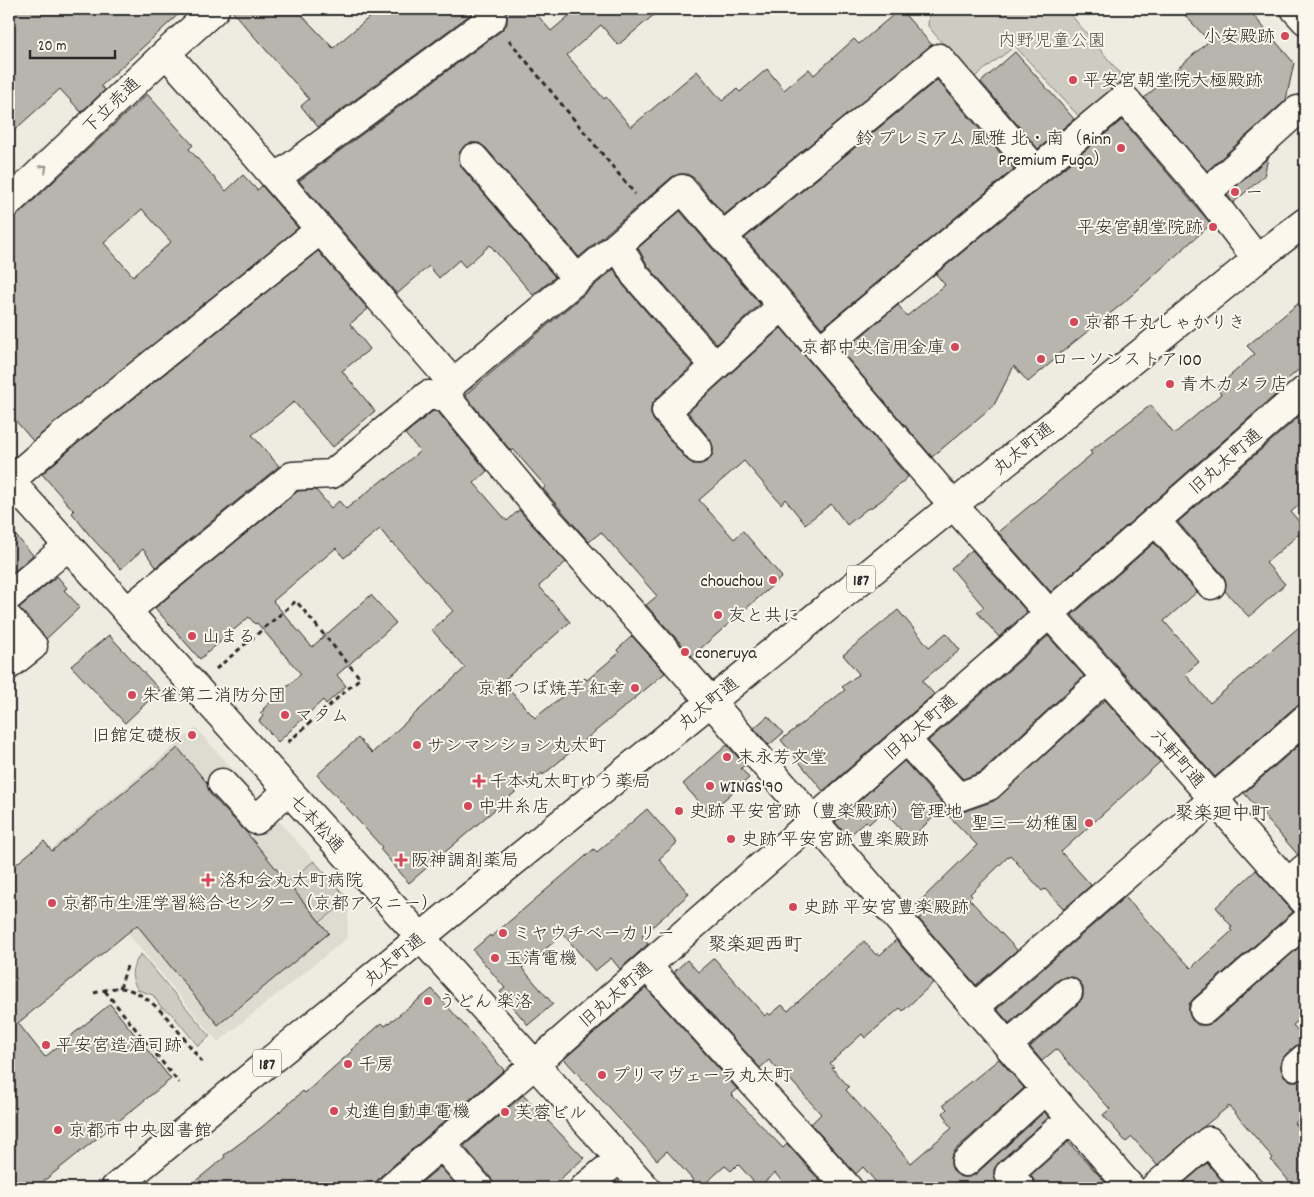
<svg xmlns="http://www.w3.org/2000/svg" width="1314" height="1197" font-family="Dekko,'Klee One',sans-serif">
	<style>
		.built { fill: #dedbd1 }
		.green { fill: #cecbc2; stroke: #7c7b76 }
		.building { fill: #b8b5ae; stroke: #2b2b2b; fill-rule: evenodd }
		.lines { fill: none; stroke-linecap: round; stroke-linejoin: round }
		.minor-casing { stroke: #2b2b2b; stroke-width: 31 }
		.major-casing { stroke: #2b2b2b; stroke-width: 31 }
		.path { stroke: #2b2b2b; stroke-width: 3; stroke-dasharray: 5 4; stroke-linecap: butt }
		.minor { stroke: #fbf7ec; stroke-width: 28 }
		.major { stroke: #fbf7ec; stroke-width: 28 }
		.oneway { stroke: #93918c }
		.poi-dot { fill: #d1495b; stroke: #fbf7ec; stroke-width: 2 }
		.labels { text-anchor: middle; stroke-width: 4; stroke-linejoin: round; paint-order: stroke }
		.shield { fill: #fbf7ec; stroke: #696865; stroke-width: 1 }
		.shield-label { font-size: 16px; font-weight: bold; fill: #2b2b2b }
		.poi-label { font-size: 18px; fill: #2b2b2b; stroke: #fbf7ec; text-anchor: start }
		.park-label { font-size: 18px; fill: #545351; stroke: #fbf7ec }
		.street-label { font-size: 18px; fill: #2b2b2b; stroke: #fbf7ec }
		.neighbourhood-label { font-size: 19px; fill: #2b2b2b; stroke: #fbf7ec }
	</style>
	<rect width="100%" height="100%" fill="#eeebe0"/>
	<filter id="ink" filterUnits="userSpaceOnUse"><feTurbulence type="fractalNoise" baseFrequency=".02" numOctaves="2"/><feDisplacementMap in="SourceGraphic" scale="10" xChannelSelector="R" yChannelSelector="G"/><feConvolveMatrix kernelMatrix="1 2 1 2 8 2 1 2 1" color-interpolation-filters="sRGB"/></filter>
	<g filter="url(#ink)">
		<path class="built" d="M196,728L349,900L347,938L218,1042L55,846Z"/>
		<path class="green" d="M935,9H1066L1119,72L1120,90L1083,121L1015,46L972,79L928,26L929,13Z
			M314,861L349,900L320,922L287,882Z
			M141,954L210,1036L198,1046L172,1014L161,1007L153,995L138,990C129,975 131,968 141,954Z"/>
		<path class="building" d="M9,9H184L101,86L105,90L81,112L60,89L9,135Z
			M230,9H296L333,48L379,9H470L471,14L318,127L301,106L309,99Z
			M505,9H532L551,31L577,9H661L618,45L601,25L567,55L604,99L606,97L631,127L697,71L722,101L737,89L740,92L767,69L784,90L809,69L814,75L854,39L859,44L900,9L932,45L724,215L694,178L687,174H679L672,177L579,257L486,148L479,143H471L464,146L459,153V160L462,168L555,277L533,295L490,245L465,267L459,260L439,278L429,266L397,294L299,181L501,31L507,24V16Z
			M1179,9H1248L1294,63L1286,100L1207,171L1144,98L1209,41Z
			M1015,52L1074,119L1038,149L981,82Z
			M937,80L1014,169L822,328L745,238Z
			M147,94L193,145L189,149L226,191L243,175L257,190L262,186L298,228L33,441L9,413V218L20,213ZM142,209L171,242L133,276L104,243Z
			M1122,120L1211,224L1122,304L1058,355L1059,356L1028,382L1014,366L994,405L932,457L842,352L898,305L907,316L945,285L936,274Z
			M1268,158L1264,176L1233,203L1227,195Z
			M680,211L760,304L717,344L648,266L638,248Z
			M318,251L368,309L350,324L370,349L342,371L375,411L333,447L294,402L252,435L279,466L156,567L143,549L121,569L91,537L72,513L74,511L42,474L72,448Z
			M614,269L623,285L693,365L656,399L651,406V414L654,421L686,459L693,464H701L708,461L713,454V447L710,439L688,412L781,328L908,477L882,500L869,509L868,508L847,525L831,504L805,524L785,499L781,504L744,461L699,500L734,539L743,531L782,577L692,656L646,605L657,596L601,532L589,542L543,489L546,487L513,449L511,451L465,395Z
			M1305,298V364L1280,386L1282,389L1051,592L998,532L1092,454L1090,451L1151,405L1174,434L1221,394L1216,388L1255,354L1247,346Z
			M433,411L438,412L487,471L474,483L507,521L519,510L566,562L539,586L570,622L502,682L535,718L585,678L587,680L619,653L617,650L632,636L665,673L543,775L542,773L529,785L527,782L409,883L380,849L382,847L317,775L358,738L372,753L465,668L432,630L453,611L393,543L392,544L380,529L344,558L336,548L273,601L312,647L371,595L396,623L337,675L346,686L326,704L323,700L278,742L259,721L263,716L260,713L264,710L263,709L301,674L257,623L255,624L249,617L200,659L155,608L298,491L316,490L331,508L339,501L346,509L385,478L387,479L420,451L405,434Z
			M1303,413L1305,416V500L1291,512L1305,529L1266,563L1285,584L1249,617L1225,591L1226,583L1223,575L1178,522Z
			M9,528L33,555L9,576Z
			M1154,543L1197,592L1164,621L1199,662L1185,674L1210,703L1305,622V704L1295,707L1215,777L1072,615Z
			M972,550L1027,612L999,637L977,612L984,607L951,568Z
			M57,576L67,588L64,590L80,607L46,639L19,608Z
			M898,610L929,647L946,633L960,650L922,681L934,694L823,791L781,740L845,690L842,687L859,674L843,655Z
			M109,635L160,690L125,723L71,666Z
			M1048,636L1084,676L981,772L963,779L928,741Z
			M1105,700L1160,762L1061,852L1091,885L1064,909L1045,889L1042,891L1010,855L970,894L972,896L969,899L1017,950L976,985L919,919L925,914L916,905L977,845L942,809L910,839L883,811L869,824L866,821L848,837L835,822L904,761L946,808L954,812H963L994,801Z
			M768,716L783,733L769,745L754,728Z
			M1305,740V853L1298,855L1244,793Z
			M727,745L745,765L741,768L749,778L709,813L683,784Z
			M178,748L207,783L210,794L246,832L329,933L218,1025L137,925L18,1023L45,1057L110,1004L171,1079L35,1188H15L9,1181V870L44,841L52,851Z
			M647,809L677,843L659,859L689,894L642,936L648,944L620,969L611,958L595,971L563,934L555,941L522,968L553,1004L528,1025L500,992L505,988L473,950L490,935L491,937L594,849L597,852Z
			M1256,870L1293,912L1194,998L1189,1004V1013L1192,1020L1198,1025H1207L1214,1022L1305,942V1015L1293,1025L1305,1039V1043L1295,1046L1286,1054L1281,1061V1069L1284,1076L1291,1081H1299L1305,1078V1114L1295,1123L1305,1134V1188H1295L1271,1160L1273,1158L1229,1106L1157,1165L1132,1137L1126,1142L1103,1115L1110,1109L1056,1049L1042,1061L1030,1047L1078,1004L1083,997V988L1080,982L1073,977H1065L1058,980L1009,1023L997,1009L1125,897L1191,968L1232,931L1230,929L1232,927L1216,907Z
			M896,940L933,983L903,1011L900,1008L865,1038L862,1034L830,1063L834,1067L832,1068L849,1087L846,1090L911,1163L952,1128L946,1121L948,1120L943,1113L947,1109L943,1105L999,1059L1024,1088L955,1150L951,1157V1165L954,1172L961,1177H969L976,1174L1044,1112L1049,1117L999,1162L994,1169V1177L1001,1188H881L863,1167L856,1174L811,1124L821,1114L788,1077L786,1078L769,1060L760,1068L674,972L687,960L698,972L714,958L765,1016L768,1013L770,1015L782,1005L788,1011L864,941L876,955L878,953L880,955Z
			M646,988L737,1089L731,1094L783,1148L787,1144L826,1188H788L775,1173L758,1187L738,1164L731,1171L725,1166L700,1188L667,1151L657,1160L564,1059Z
			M432,989L504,1070L381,1176L376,1182V1188H187L225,1157L224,1155L262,1127L303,1091L305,1093L352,1051L351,1050L374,1030L382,1023L385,1026Z
			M523,1095L584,1158L550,1188H494L491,1178L464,1146Z
			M1068,1142L1097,1173L1111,1188H1036V1185L1031,1175Z
			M1207,1163L1228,1188H1178Z
			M440,1167L459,1188H415Z"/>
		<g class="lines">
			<g class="minor-casing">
				<path id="minor" d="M1295,9L1305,20
					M166,53C263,162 357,273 453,383
					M474,158L577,279
					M276,178L492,18L485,9
					M1206,193L1298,110
					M9,202L166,53L215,9
					M723,236L939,58L1036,170
					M618,245L635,275L715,366
					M821,349L1124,98L1206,193L1257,259
					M698,449L666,411L782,306
					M9,480L646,1188
					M10,481L62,436L320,230
					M1156,521L1211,585
					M9,596L68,546
					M127,611L292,476L332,474L428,395L446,397
					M9,619L33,646L9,665
					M906,740L958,797L989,786L1106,677
					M222,783L256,820L288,790
					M1288,883L1305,868
					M647,966L848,1188
					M975,1007L1305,719
					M1204,1010L1305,922
					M1008,1045L1068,992
					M1296,1066L1305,1058
					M442,1145L479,1188
					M966,1162L1046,1089
					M391,1188L535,1064L1305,390
					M584,1188L619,1159
					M1021,1188L1009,1174L1071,1118
					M1131,1188L685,672L544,515L446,397L453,383L618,245L682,189L953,505L1305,902
					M1154,1188L1209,1141L1248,1188"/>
			</g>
			<g class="major-casing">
				<path id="major" d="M115,1188L470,897L1257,259L1305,222"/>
			</g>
			<path class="path" d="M509,40L635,194
				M216,669L296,601L360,678L285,745
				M120,988L127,966
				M105,991L179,1083
				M94,993C102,991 113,987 121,988C155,992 183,1039 203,1063"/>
			<use href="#minor" class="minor"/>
			<use href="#major" class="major"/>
		</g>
		<defs><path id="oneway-chevron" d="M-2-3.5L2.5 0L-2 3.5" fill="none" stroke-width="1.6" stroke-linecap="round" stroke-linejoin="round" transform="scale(1.25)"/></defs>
		<use class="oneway" href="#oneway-chevron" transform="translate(44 168) rotate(-43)"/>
	</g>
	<g class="poi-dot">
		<circle cx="1285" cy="36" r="5"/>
		<circle cx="1073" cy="80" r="5"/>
		<circle cx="1121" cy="148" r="5"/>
		<circle cx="1235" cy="192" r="5"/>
		<circle cx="1213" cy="227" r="5"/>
		<circle cx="1074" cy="322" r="5"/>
		<circle cx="955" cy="347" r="5"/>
		<circle cx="1041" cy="359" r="5"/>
		<circle cx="1170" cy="384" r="5"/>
		<circle cx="773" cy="580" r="5"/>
		<circle cx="718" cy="615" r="5"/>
		<circle cx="192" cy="636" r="5"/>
		<circle cx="685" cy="652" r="5"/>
		<circle cx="635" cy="688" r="5"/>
		<circle cx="132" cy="695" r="5"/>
		<circle cx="285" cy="715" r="5"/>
		<circle cx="192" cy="735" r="5"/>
		<circle cx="417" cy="745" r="5"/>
		<circle cx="727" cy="757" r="5"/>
		<path d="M476.5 773.5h5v5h5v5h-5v5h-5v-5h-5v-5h5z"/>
		<circle cx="710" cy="786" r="5"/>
		<circle cx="468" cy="806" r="5"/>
		<circle cx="679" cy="811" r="5"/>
		<circle cx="1089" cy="823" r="5"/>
		<circle cx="731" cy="839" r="5"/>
		<path d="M398.5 852.5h5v5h5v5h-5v5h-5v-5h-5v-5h5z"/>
		<path d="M205.5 872.5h5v5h5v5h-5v5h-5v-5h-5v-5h5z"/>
		<circle cx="52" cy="903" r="5"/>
		<circle cx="793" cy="907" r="5"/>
		<circle cx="503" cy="933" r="5"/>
		<circle cx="495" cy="958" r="5"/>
		<circle cx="428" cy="1001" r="5"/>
		<circle cx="46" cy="1045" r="5"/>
		<circle cx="348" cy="1064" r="5"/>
		<circle cx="602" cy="1075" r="5"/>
		<circle cx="334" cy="1111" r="5"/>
		<circle cx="505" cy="1112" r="5"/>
		<circle cx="58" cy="1130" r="5"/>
	</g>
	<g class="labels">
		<g class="shield">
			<rect x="847" y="565.5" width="28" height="27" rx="4"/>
			<rect x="253" y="1049.5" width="28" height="27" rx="4"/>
		</g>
		<g class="shield-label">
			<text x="861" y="585">187</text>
			<text x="267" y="1069">187</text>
		</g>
		<g class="poi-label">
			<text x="1275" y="42" text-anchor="end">小安殿跡</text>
			<text x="1083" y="86">平安宮朝堂院大極殿跡</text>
			<text x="1111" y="144" text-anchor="end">鈴 プレミアム 風雅 北・南（Rinn<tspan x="1111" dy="21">Premium Fuga）</tspan></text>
			<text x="1245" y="198">ー</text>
			<text x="1203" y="233" text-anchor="end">平安宮朝堂院跡</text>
			<text x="1084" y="328">京都千丸しゃかりき</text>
			<text x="945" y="353" text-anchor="end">京都中央信用金庫</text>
			<text x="1051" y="365">ローソンストア100</text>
			<text x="1180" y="390">青木カメラ店</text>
			<text x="763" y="586" text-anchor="end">chouchou</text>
			<text x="728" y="621">友と共に</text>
			<text x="202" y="642">山まる</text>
			<text x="695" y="658">coneruya</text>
			<text x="625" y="694" text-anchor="end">京都つぼ焼芋 紅幸</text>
			<text x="142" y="701">朱雀第二消防分団</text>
			<text x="295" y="721">マタム</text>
			<text x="182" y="741" text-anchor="end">旧館定礎板</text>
			<text x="427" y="751">サンマンション丸太町</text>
			<text x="737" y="763">末永芳文堂</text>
			<text x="489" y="787">千本丸太町ゆう薬局</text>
			<text x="720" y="792">WINGS'90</text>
			<text x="478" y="812">中井糸店</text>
			<text x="689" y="817">史跡 平安宮跡（豊楽殿跡）管理地</text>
			<text x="1079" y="829" text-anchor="end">聖三一幼稚園</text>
			<text x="741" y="845">史跡 平安宮跡 豊楽殿跡</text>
			<text x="411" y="866">阪神調剤薬局</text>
			<text x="219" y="886">洛和会丸太町病院</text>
			<text x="62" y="909">京都市生涯学習総合センター（京都アスニー）</text>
			<text x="803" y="913">史跡 平安宮豊楽殿跡</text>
			<text x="513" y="939">ミヤウチベーカリー</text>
			<text x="505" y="964">玉清電機</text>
			<text x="438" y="1007">うどん 楽洛</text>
			<text x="56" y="1051">平安宮造酒司跡</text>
			<text x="358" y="1070">千房</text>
			<text x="612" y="1081">プリマヴェーラ丸太町</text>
			<text x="344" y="1117">丸進自動車電機</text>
			<text x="515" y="1118">芙蓉ビル</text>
			<text x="68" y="1136">京都市中央図書館</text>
		</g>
		<g class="park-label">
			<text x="1052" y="46">内野児童公園</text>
		</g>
		<g class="street-label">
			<text transform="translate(111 105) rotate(-44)" y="6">下立売通</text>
			<text transform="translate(1023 448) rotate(-39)" y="6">丸太町通</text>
			<text transform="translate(1225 461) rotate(-41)" y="6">旧丸太町通</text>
			<text transform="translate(708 703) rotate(-39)" y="6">丸太町通</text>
			<text transform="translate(920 727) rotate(-41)" y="6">旧丸太町通</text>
			<text transform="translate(1178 758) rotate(49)" y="6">六軒町通</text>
			<text transform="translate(317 823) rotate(48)" y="6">七本松通</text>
			<text transform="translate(394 959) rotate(-39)" y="6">丸太町通</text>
			<text transform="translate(615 994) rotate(-41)" y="6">旧丸太町通</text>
		</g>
		<g class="neighbourhood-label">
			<text x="1222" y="819">聚楽廻中町</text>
			<text x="755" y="950">聚楽廻西町</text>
		</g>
	</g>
	<rect width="1314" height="1197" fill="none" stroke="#fbf7ec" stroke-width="30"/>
	<rect x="15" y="15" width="1284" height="1167" fill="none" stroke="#2b2b2b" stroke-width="2" filter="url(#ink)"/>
	<path d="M30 50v8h85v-8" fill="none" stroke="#2b2b2b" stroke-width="2.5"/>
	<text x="38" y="50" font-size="15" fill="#2b2b2b" stroke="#fbf7ec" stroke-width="4" paint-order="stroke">20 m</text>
</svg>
